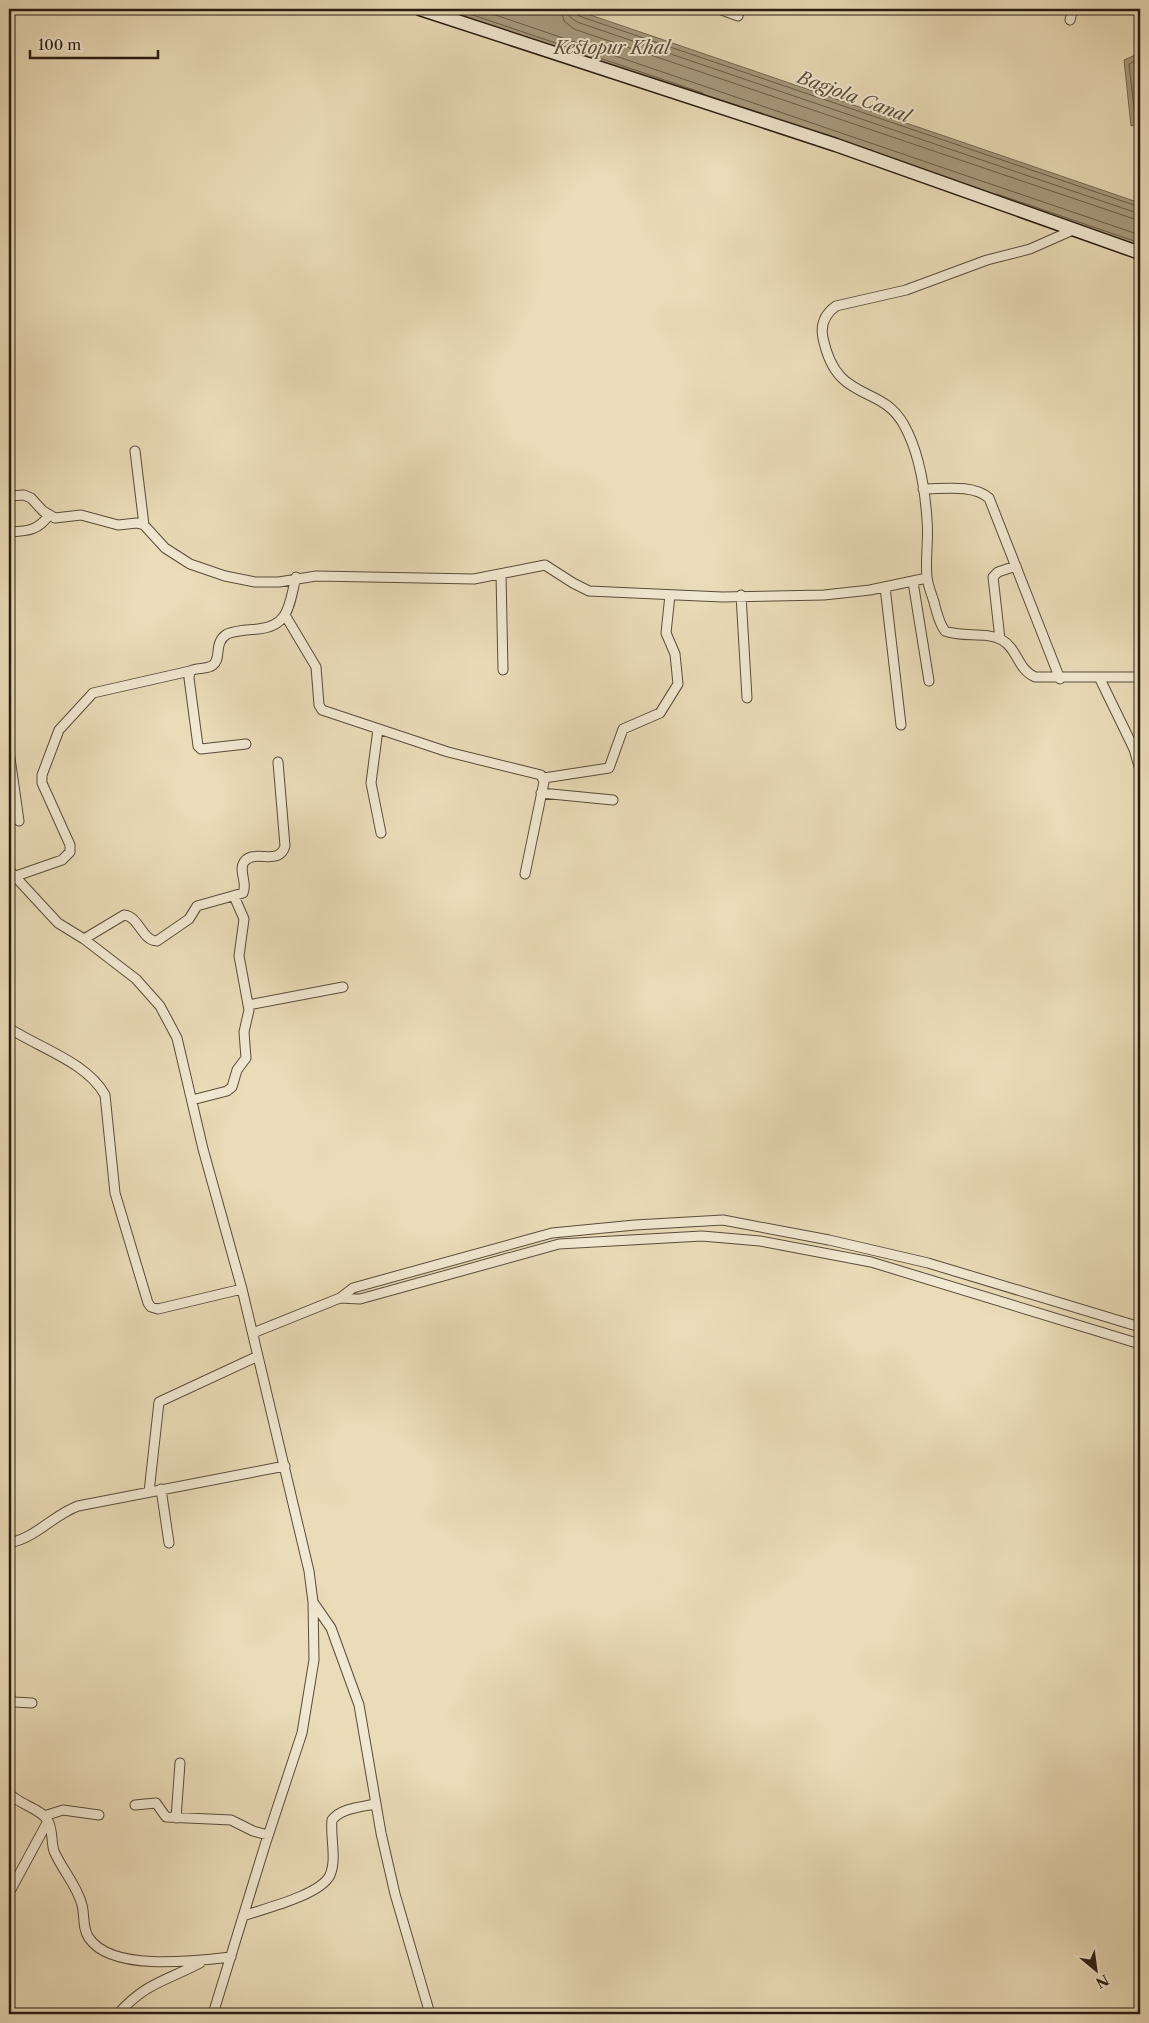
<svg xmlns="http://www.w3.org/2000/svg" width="1149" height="2023" font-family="'Libre Caslon Text',serif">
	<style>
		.water { fill: #a89b7f; stroke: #756853 }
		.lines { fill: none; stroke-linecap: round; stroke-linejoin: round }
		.shore { stroke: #685c48; stroke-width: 1 }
		.street-casing { stroke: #594c3b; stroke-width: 11 }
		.secondary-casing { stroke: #291c11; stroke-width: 15 }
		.street { stroke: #f1e8d1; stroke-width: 9 }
		.secondary { stroke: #f1e8d1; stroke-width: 12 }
		.labels { text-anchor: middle; stroke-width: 4; stroke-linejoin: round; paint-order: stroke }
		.water-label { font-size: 18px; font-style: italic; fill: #5c4f3d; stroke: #f1e8d1 }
	</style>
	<rect width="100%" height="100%" fill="#eadcb8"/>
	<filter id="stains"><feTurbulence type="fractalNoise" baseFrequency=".004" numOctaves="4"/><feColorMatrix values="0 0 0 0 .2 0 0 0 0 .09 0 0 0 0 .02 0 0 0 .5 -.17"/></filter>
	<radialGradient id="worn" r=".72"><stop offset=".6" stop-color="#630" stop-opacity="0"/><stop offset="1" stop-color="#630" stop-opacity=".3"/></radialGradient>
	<path class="water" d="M420,9H573L1140,203V255Z
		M1140,53V124L1131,126L1124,60Z"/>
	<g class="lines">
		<path class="shore" d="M455,9L703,93
			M478,9L1140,235
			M561,9L564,21L574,29L1140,221
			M568,9L570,17L577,22L1140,214
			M575,9L579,16L1140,207
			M1140,58L1129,64L1135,117L1140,119
			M997,194L1140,243"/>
		<g class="street-casing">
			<path id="street" d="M719,9L738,16L740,9
				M1070,20L1073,9
				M1073,230L1030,249L987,260L906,290L836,306C825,314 820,324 823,338C837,405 880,382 904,425C919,452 925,490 927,520C929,539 925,558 927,577C928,587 933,597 935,606C938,616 939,623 945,631C963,638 985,631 1002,640C1018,649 1017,669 1035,677H1140
				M135,451L144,525
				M923,489C944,489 972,484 989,498L1060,679
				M9,496L24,495L31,498L43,511L55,518L81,515L118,525L137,523L144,525L165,548L190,564L225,576L255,582H279L316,576L474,579L545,565L573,583L589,591L722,597L824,595L870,590L927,578
				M9,532C27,531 38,531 49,515
				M501,574L503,670
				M913,582L929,681
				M885,587L901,725
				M741,595L747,698
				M285,615L316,667L319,705L322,710L448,752L541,775L544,782L525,874
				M1000,639L993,577L998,572L1016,566
				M1100,679L1134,749L1140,770
				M378,729L371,783L381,833
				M246,744L201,749L198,746L189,678L190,671C197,667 207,670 213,665C222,658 213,643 227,634C237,630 247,630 258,629C290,626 289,604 296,577
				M9,751L19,821
				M544,778L609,768L623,729L660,713L678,684L675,654L666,633L670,595
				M541,793L613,800
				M9,870L58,923L84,939L136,979L160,1006L177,1038L203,1149L242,1289L309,1571L313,1602L314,1660L302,1733L265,1845L213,2014
				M16,876L62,860L70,852V845L42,783V775L59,730L93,693L190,671
				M84,939L124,915C139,916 142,941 157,941L189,919L197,906L243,893C248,883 238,871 244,862C254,848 279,867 285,846L278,762
				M248,1005L343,987
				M9,1028C37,1047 87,1062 105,1095L115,1193L148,1303L151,1307L158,1309L242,1289
				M192,1100L227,1091L232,1087L237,1070L246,1058L244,1032L249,1010L239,956L244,919L234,896
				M340,1298L360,1299L559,1244L702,1236L760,1241L871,1262L1140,1344
				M253,1333L340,1298L353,1288L552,1233L635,1225L723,1220L829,1240L928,1263L1140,1327
				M161,1489L169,1543
				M149,1492L159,1402L258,1356
				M9,1543C36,1538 53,1515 78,1506L285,1466
				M313,1602L331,1628L359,1705L381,1833L395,1894L430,2014
				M9,1681L10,1700L14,1702L32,1703
				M9,1793C19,1805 41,1808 48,1821C53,1830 51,1841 54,1851C62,1870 77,1885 82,1905C85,1916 82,1928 89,1938C112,1972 195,1961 231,1957
				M135,1805L156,1803L166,1817L231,1820L253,1831L268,1835
				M44,1816L63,1810L99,1815
				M176,1818L180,1763
				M9,1893L48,1821
				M243,1916C263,1909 321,1895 330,1875C337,1859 330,1837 332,1820C341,1808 361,1807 375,1804
				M118,2014C145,1983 166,1981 200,1963"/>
		</g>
		<g class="secondary-casing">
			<path id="secondary" d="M420,9L836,145L1140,253"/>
		</g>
		<use href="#street" class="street"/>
		<use href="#secondary" class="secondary"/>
	</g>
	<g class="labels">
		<g class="water-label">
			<text x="612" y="54">Kestopur Khal</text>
			<text transform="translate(854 97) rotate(20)" y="6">Bagjola Canal</text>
		</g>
	</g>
	<rect width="1149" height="2023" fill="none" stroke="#eadcb8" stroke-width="30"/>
	<rect x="10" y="10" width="1129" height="2003" fill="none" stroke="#291c11" stroke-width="2.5"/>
	<rect x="15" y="15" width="1119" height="1993" fill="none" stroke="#291c11"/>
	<g transform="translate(1096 1970) rotate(151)" stroke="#f1e8d1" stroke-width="4" paint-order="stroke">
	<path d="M0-4L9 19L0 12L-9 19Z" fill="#291c11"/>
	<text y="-8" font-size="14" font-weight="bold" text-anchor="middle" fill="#291c11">N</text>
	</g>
	<path d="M30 50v8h128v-8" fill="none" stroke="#291c11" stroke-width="2.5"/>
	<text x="38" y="50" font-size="15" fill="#291c11" stroke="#f1e8d1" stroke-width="4" paint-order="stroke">100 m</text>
	<rect width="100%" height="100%" filter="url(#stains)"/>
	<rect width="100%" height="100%" fill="url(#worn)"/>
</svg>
